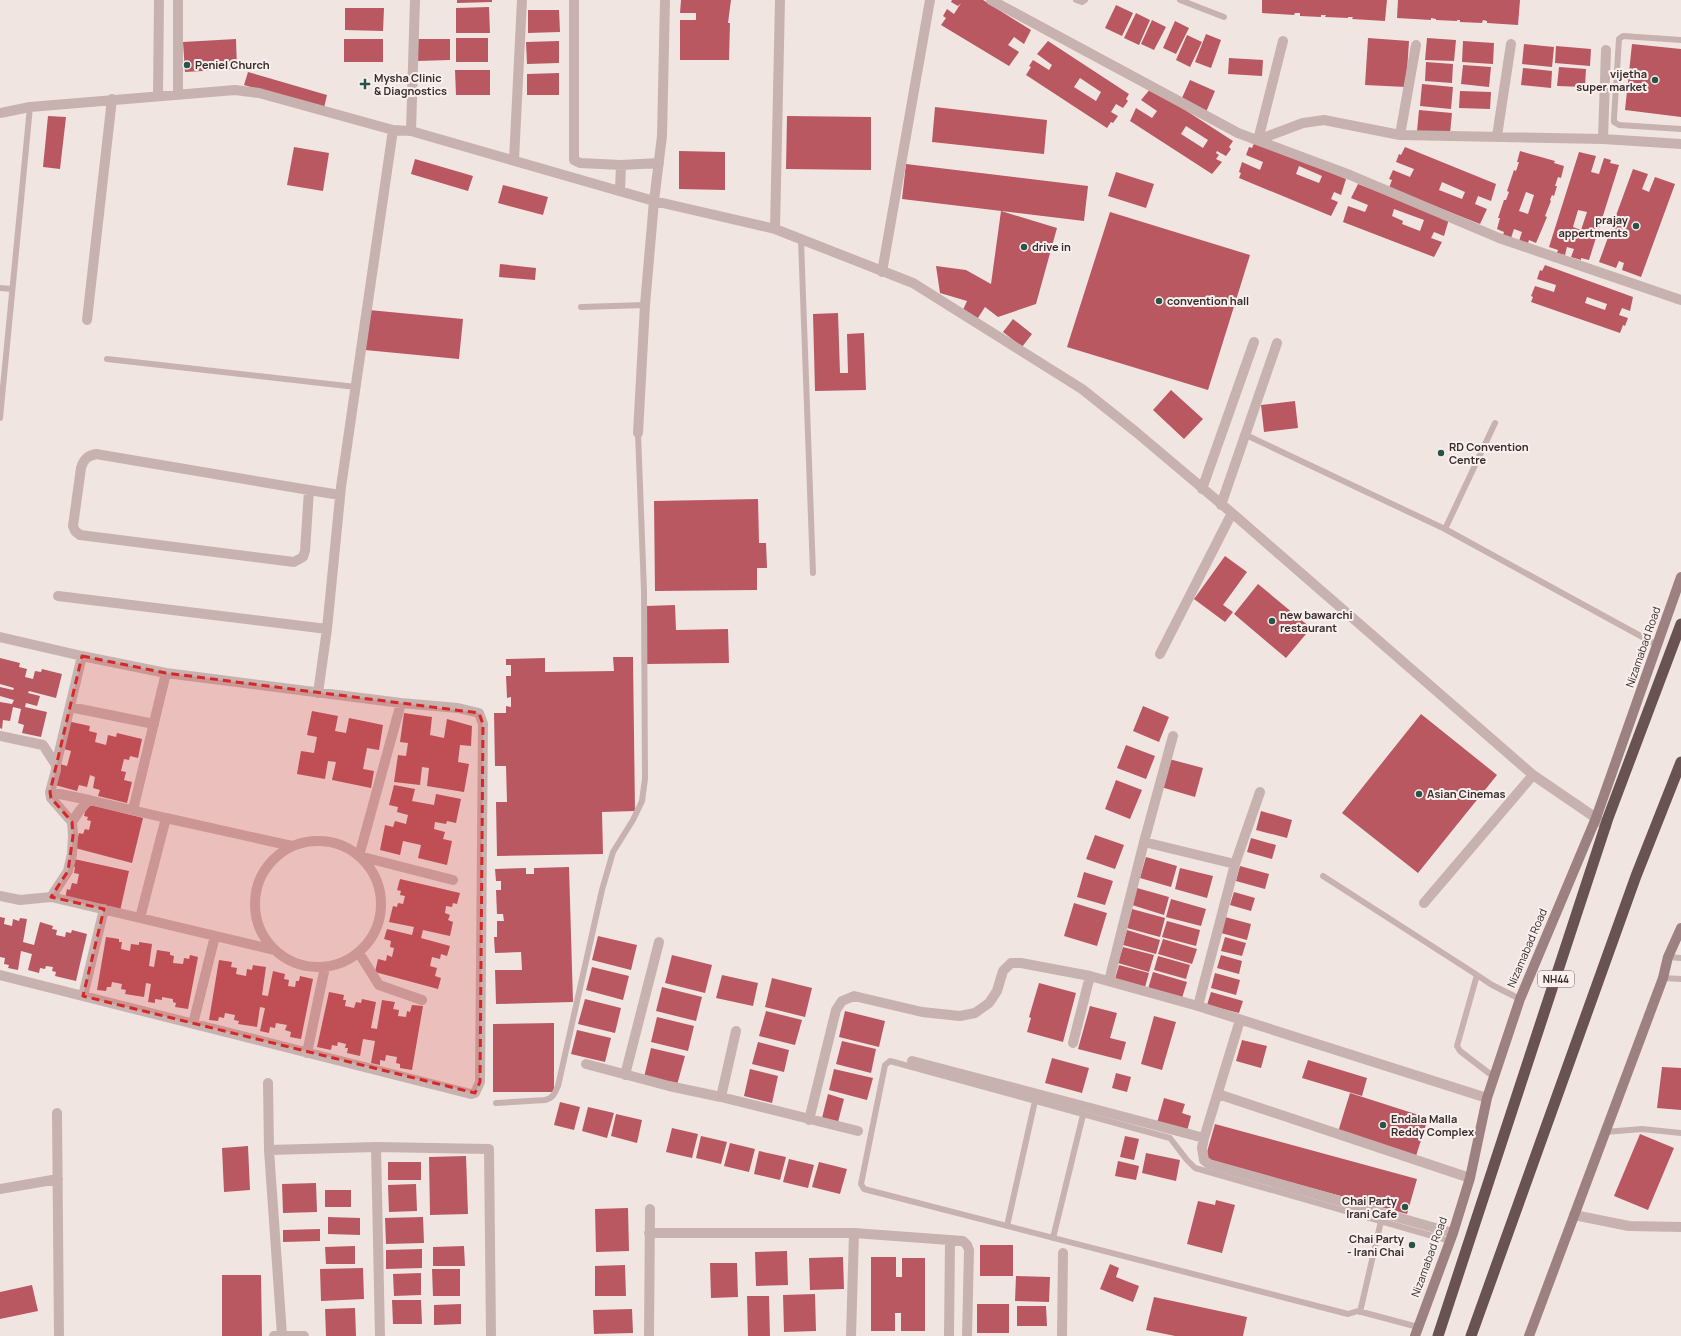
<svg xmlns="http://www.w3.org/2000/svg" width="1681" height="1336" font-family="Manrope,sans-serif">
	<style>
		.building { fill: #b95861; fill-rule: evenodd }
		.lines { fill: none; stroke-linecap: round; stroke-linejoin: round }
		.service { stroke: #c8b2af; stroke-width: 6 }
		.minor { stroke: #c8b2af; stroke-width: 10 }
		.secondary { stroke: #9c8180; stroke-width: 10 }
		.trunk { stroke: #685252; stroke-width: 11 }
		.marked { fill: #d62828; fill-opacity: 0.2; stroke: #d62828; stroke-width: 3; stroke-dasharray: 8 5; stroke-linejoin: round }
		.poi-dot { fill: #265548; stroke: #f9f0ee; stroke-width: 1.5 }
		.labels { text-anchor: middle; stroke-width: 4; stroke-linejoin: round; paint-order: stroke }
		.shield { fill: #f9f0ee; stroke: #726766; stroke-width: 1 }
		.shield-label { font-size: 10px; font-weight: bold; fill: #382c2c }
		.poi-label { font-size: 11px; font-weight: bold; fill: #382c2c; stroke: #f9f0ee; text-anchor: start }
		.street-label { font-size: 11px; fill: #382c2c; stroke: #f9f0ee }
	</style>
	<rect width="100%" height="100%" fill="#f1e5e2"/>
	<path class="building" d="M457,0H492V2L457,3Z
		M681,0H731L728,23H730L729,60H680V20H696V13H680Z
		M952,0H983L1031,30L1024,44L1014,37L1008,45L1019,52L1009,66L941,25L946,18L943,16L947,9L954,14L961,3L958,6L951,2Z
		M1262,0H1387L1385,21L1352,19L1353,17H1348V18L1325,17L1326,15H1321V17L1300,16V13H1295L1294,15L1262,13Z
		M1398,0H1520L1518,25L1487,23V21L1483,20L1482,23L1460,22V20H1457V21L1436,20V19L1431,18V20L1397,18Z
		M1116,5L1133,13L1122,36L1105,28Z
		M489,7L490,33H456V8Z
		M345,8H384L383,31L345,30Z
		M528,10H559L560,32L528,33Z
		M1136,13L1150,20L1139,45L1124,38Z
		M1152,20L1166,27L1154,50L1141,44Z
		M1175,21L1189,28L1176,54L1163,48Z
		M1206,34L1221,40L1211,68L1195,62Z
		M1187,35L1202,42L1190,67L1176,60Z
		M456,38H488V62H456Z
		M1368,38L1409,41L1406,87L1365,85Z
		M1427,38L1456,40L1454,61L1425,60Z
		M236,39L237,69L185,72L183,42Z
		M344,39H383V62H344Z
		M417,39H450V60L417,61Z
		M559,41V63L527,64L526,42Z
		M1048,41L1129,94L1126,99L1128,101L1123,108L1116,104L1111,112L1118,116L1113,123L1111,122L1107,128L1026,75L1031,67L1029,66L1033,60L1049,70L1052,65L1037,54ZM1080,78L1101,92L1096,101L1074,87Z
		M1463,41L1494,43L1493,64L1462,62Z
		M1524,44L1554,47L1552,67L1522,64Z
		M1632,44L1681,49V117L1625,110Z
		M1556,46L1591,49L1590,66L1555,63Z
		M1229,58L1263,60L1262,76L1228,74Z
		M1426,62L1453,64L1452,83L1425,81Z
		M1463,65L1491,67L1489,87L1461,84Z
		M1559,67L1586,69L1585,87L1557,86Z
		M1523,68L1552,71L1551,88L1521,85Z
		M455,70H490V95H456Z
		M248,72L327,95L324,108L244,85Z
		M559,73V95H527V74Z
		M1190,80L1215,91L1206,112L1181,100Z
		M1422,84L1453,87L1451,109L1420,106Z
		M1151,88L1233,141L1229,147L1231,149L1226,156L1217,151L1216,153L1219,155L1216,159L1222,162L1212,174L1130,121L1136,108L1152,118L1157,111L1141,100ZM1186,126L1208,140L1203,148L1181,134Z
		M1460,91L1491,92L1490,109L1459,108Z
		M935,107L1047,120L1044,154L932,142Z
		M1419,110L1452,113L1450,133L1417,131Z
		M48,116L66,117L60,169L43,167Z
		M787,116L871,117V170L786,169Z
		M1255,141L1346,179L1341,195L1334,192L1331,199L1338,202L1331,216L1239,178L1241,173L1239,172L1242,162L1260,170L1263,162L1246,155L1249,147L1252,148ZM1299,166L1322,176L1319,183L1296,174Z
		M294,147L329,153L323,191L287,185Z
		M1405,147L1496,184L1491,201L1478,196L1475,204L1487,209L1480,224L1389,188L1392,180L1389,179L1393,170L1410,177L1414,169L1396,162L1399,154L1401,155ZM1442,182L1465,192L1462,199L1439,190Z
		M679,151L725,152V190L679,189Z
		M1520,151L1555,161L1554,163L1564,166L1561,178L1558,177L1555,186H1557L1554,196L1552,195L1550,200L1551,201L1545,216L1547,217L1536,243L1529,240L1528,243L1519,241L1522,232L1514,229L1511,238L1503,235L1504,232L1497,229L1500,218H1498L1504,200H1506L1509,192L1507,191L1514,170L1516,171L1519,162H1517ZM1526,192L1534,195L1528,214L1519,211Z
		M1579,152L1596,156L1591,172L1599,174L1604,158L1611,160L1610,163L1619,165L1589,260L1581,258V260L1571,257L1574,249L1567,247L1565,255L1557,253L1558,250L1549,247ZM1578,210L1587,212L1581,230L1573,227Z
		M415,159L473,176L468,191L411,174Z
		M906,164L1088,186L1084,221L902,199Z
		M1633,169L1648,174L1642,189L1649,192L1655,177L1675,184L1641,277L1622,270L1624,263L1619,261L1616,268L1599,262Z
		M1116,172L1154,184L1146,208L1108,196Z
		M1358,184L1449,219L1444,236L1434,232L1431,238L1442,242L1434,257L1343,222L1348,206L1365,212L1368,205L1351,198ZM1394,209L1424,220L1420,231L1402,224L1403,221L1392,216Z
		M503,185L548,197L543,215L498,203Z
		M1001,211L1057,228L1036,304L998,317L985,307L976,321L962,312L967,301L940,293L936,266L966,270L991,284Z
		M1110,212L1250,255L1208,390L1067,347Z
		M500,264L536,268L535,280L499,277Z
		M1545,265L1633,297L1630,311L1622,308L1619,315L1628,318L1625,326L1623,325L1620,333L1531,302L1533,297L1531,296L1535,286L1554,292L1556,285L1537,279L1540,270L1542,271ZM1587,297L1607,304L1605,310L1585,303Z
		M369,310L463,319L459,359L365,350Z
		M838,313L840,373H848L847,334L864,333L866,390L815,391L813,314Z
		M1013,319L1032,334L1022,347L1003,332Z
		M1171,390L1203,419L1184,439L1153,410Z
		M1295,401L1298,428L1264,432L1261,405Z
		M758,499L759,543H766L767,568H757V590L655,591L654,501Z
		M1225,556L1247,572L1223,605L1233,612L1225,622L1194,599Z
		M1258,584L1311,628L1286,658L1234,614Z
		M675,605L676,630L728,629L729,663L647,664L646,606Z
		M613,657H633L635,811L602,812L603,854L497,856L496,802H507L506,766H495L494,713H506V706L511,707V697L507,698L506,676H511V665H506V659L545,658V672L614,671Z
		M0,658L20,663L19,667L27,669L25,677L33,679L35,671L41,672L42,669L62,674L56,698L29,691L28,693L40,696L37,706L26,703L25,707L47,712L41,737L22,733L24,725L18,723L21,709L13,707L10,721L3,720L2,729L0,728V702L12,704L14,700L0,696V687L13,690L14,688L0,684Z
		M1143,706L1169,717L1159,742L1133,731Z
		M312,711L338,716L335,731L346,733L349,718L383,725L379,750L367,748L363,769L374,771L371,788L332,780L336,762L328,761L325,779L297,774L301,751L314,753L317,737L307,735Z
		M404,713L432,717L430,735L444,738L447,719L472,726L471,746L460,745L458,762L469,764L464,792L427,786L429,768L422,767L420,785L394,782L398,755L406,756L408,743L400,742Z
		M1421,714L1497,775L1418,873L1342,813Z
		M67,721L90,726L89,731L97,733L95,742L106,745L108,735L116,737L117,733L142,739L138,758L130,756L129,760L124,759L121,771L126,772L124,780L132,782L127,803L98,796L100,790L93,788L95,777L90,775L87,787L79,785L77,791L55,785L60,764L67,766L71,751L64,749Z
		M1126,745L1155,756L1146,779L1117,768Z
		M1169,759L1203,768L1195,797L1161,787Z
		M1116,780L1142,790L1130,819L1105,809Z
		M394,785L415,789L412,801L434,805L436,794L461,799L456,823L447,821L446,824L435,822L434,829L445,832L443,839L452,841L447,865L418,858L421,845L403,841L400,855L380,850L385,825L393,827L395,821L406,824L408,815L397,812L398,807L389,805Z
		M87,804L143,818L132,863L75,848L79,833L83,834L85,829L89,830L91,821L87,820L88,817L84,816Z
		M1261,811L1292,820L1287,838L1256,830Z
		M1095,835L1124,845L1115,869L1086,859Z
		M1251,838L1276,845L1272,859L1247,852Z
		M1146,857L1177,866L1171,887L1140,878Z
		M74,859L129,871L120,911L65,899L67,889L70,890L72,883L77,884L79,874L74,873L75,867H72Z
		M1240,866L1269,874L1265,889L1236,881Z
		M569,867L573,1002L496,1004L495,970H522L521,952L495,953L494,937H497V921H504L503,914H497L496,890H501V881H496L495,869L526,868V874H534V868Z
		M1180,868L1213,876L1207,898L1175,889Z
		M1084,872L1113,881L1105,905L1077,897Z
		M400,879L460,893L457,904L453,903L452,907L446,906L445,913L450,915L448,920L453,922L450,936L423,930L421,938L450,946L447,956L441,954L440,959L432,957L430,966L437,968L435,976L441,978L438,989L375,972L378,959L386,961L387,955L392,957L394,948L390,947L391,941L384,939L387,929L412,935L414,927L389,922L393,906L397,907L398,903L403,904L405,896L400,895L401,891L397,890Z
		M1137,888L1169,897L1164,915L1132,905Z
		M1234,892L1255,898L1251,911L1230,905Z
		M1171,899L1206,909L1201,926L1166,917Z
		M1074,903L1107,913L1097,946L1064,936Z
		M1132,909L1165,918L1160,937L1127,928Z
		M0,917L5,918L4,924L12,926L13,919L19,921L20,918L27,919L23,942L34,945L40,922L53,926L52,929L57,930L56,935L65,937L66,932L71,933L72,930L87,934L76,981L55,976L56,972L52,971L53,967L46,966L45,969L40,968L39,973L28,970L32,954L21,951L18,970L8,968L9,965L4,964L5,958L0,957Z
		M1225,917L1251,924L1247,940L1221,933Z
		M1167,921L1200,930L1196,946L1162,937Z
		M1127,930L1160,940L1156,954L1123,945Z
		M598,936L637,945L631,970L592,960Z
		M106,937L119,939V942H122L121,949L130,951L131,944L139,945V942L152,944L149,966L154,967L157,950L170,952V955L174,956L173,963L183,964L184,958L189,959L190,955L198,957L188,1009L175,1007L176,1003L173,1002V999L162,997V1000L155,999V1003L148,1002L151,984L146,983L144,997L125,994L126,990L121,989L122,984L112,982L111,987H107L106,991L97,990Z
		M1225,937L1246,943L1242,956L1221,951Z
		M1163,939L1197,949L1192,964L1158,954Z
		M1123,947L1154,955L1149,972L1118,963Z
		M672,955L712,965L705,993L665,983Z
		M1221,955L1242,961L1239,974L1217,968Z
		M1158,956L1190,965L1186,979L1154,970Z
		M219,960L232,962L231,967L237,968L236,974L246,976L247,969L252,970L253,965L266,967L262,995L268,996L273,971L285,974L284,979L289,980L288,986L295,987L296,981H299L300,976L313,979L301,1039L290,1037L291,1032L285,1030L287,1025L276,1023L275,1028L270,1027L269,1033L260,1031L265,1008L260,1007L257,1027L238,1024L239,1021L234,1020L235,1015L225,1013L224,1018L219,1017L218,1021L209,1020Z
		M1119,965L1149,973L1145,987L1115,979Z
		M592,967L629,976L623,1000L586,990Z
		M1153,972L1187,982L1182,998L1148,989Z
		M1215,973L1240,980L1236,995L1211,988Z
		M722,975L758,983L753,1006L716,998Z
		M772,978L812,988L805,1017L765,1007Z
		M1039,983L1076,993L1063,1042L1027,1032L1031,1018L1029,1017Z
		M662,987L702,997L696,1021L656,1011Z
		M329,992L344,995L343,1000H346L345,1006L354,1008L356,1002L361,1003L362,999L376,1002L371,1028L377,1029L382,1000L395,1002L393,1009L399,1010L398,1016L406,1017L407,1011L410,1012L412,1005L423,1006L412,1070L400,1068V1064L396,1063L397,1057L386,1055L385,1061L380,1060V1065L371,1063L375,1041L363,1039L360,1056L347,1053L348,1048H345L346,1044L338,1042L337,1046L332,1045L331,1050L317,1047Z
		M1211,992L1243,1001L1239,1013L1207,1005Z
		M585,999L621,1008L615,1033L578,1024Z
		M1090,1006L1117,1013L1110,1038L1126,1042L1121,1060L1078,1049Z
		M766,1011L802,1020L795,1045L759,1036Z
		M845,1011L885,1021L879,1047L839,1037Z
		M1154,1016L1176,1022L1162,1070L1141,1064Z
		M657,1017L694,1026L688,1051L651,1042Z
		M554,1023V1092H493V1024Z
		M577,1030L611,1038L605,1062L571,1054Z
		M1242,1040L1267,1046L1261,1068L1236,1061Z
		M842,1041L876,1049L871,1073L836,1064Z
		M758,1042L789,1050L784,1072L752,1064Z
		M651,1048L685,1056L677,1085L644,1077Z
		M1052,1058L1089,1068L1082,1093L1045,1083Z
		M1308,1060L1367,1078L1362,1096L1302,1078Z
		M1662,1067L1681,1068V1110L1657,1108Z
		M750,1069L778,1076L772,1103L744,1096Z
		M834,1069L873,1078L867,1100L829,1090Z
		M1116,1073L1131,1077L1127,1092L1112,1088Z
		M1350,1093L1428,1118L1416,1156L1338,1132Z
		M828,1094L844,1099L838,1122L822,1118Z
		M1164,1098L1185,1104L1182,1113L1191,1116L1187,1131L1157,1123Z
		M560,1102L580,1107L574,1130L554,1125Z
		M588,1107L614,1113L607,1138L582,1131Z
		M616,1114L642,1120L637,1143L611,1136Z
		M1215,1124L1417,1179L1407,1214L1205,1159Z
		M672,1128L698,1134L692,1158L666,1152Z
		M1640,1134L1674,1148L1648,1210L1614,1196Z
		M701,1136L727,1142L721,1164L696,1158Z
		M1125,1136L1139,1139L1134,1160L1120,1157Z
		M730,1143L755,1149L749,1172L724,1166Z
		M248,1146L250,1190L224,1192L222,1148Z
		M759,1151L786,1157L780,1180L754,1174Z
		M1146,1153L1180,1160L1176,1181L1142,1173Z
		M466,1156L468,1214L430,1215L429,1157Z
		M789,1159L814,1165L808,1188L783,1182Z
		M1118,1161L1139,1166L1136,1180L1115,1176Z
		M388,1162H421V1180H388Z
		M819,1162L847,1169L840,1194L812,1187Z
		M316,1183L317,1212L283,1213L282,1184Z
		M416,1184L417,1211L389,1212L388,1185Z
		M325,1190H351V1207H325Z
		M1216,1200L1235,1205L1222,1253L1187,1244L1198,1201L1215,1205Z
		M628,1208L629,1251L596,1252L595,1209Z
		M328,1217L360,1218V1235L328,1234Z
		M423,1217L424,1243L386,1244L385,1218Z
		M320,1229V1241L283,1242V1230Z
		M980,1245H1013V1276H980Z
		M355,1246V1264H326L325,1247Z
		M464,1246L465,1266H433V1247Z
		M422,1249V1268L386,1269V1250Z
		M787,1251L788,1285L756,1286L755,1252Z
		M843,1257L844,1289L810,1290L809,1258Z
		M871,1257H896V1277H902V1258H925V1331H901V1313H895V1331H871Z
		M710,1263H737L738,1297L711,1298Z
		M1110,1264L1119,1268L1116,1277L1139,1286L1133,1302L1100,1289Z
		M625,1265L626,1296H595V1266Z
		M363,1268L364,1299L321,1301L320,1269Z
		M432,1269H460V1296H433Z
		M421,1273V1295L394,1296L393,1274Z
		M222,1275H261L262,1336H222Z
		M1016,1276L1050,1277L1049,1302L1015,1301Z
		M32,1285L38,1311L0,1319V1292Z
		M815,1294L816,1331L784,1332L783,1295Z
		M747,1296H769L770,1336H748Z
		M1154,1297L1247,1317L1243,1336H1175L1146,1330Z
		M392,1300H421L422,1324H393Z
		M461,1304V1324L434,1325V1305Z
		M977,1304H1009V1333H977Z
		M1017,1306H1046L1047,1326H1017Z
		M355,1308L356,1336H326L325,1309Z
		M632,1309L633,1333L594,1334L593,1310Z"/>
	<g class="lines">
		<path class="service" d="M1076,0L1082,2L1085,0
			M1180,0L1224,17
			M1681,40L1623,36L1619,39L1614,118V122L1619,125L1681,129
			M801,240L813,573
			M0,288L12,289
			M581,307L645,305
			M107,359L356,387
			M0,418L30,107
			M1246,435L1445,529L1657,645
			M1445,529L1495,423
			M1323,876L1477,975L1492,985L1520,999
			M1668,957L1681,958
			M1477,975L1457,1046L1460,1051L1494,1077
			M1663,978L1681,979
			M496,1103L545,1100C553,1098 555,1093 558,1086L602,890L613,852L633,820L642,801L645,779L644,591L638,433
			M1605,1132L1642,1129L1681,1133
			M1007,1226L1035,1101
			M1053,1238L1083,1115
			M1360,1312L1381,1221
			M1418,1327L1358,1311L1348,1314L864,1189L861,1184L885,1065L890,1061L1170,1138L1187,1160L1195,1168L1450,1241"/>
		<path class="minor" d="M574,0V160L580,163L621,165L620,191
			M991,0L1238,133L1350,175L1499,238L1681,300
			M178,94V0
			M158,96L159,0
			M0,113L30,107L235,90L259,93L393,130L411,131L654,201L775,229L913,283L1082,389L1136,432L1232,513L1533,775L1596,818L1606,827
			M411,131L415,0
			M1400,135L1416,45
			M1497,136L1511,44
			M1603,139L1606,50
			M1258,140L1303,123L1324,120L1400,135L1603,139L1681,144
			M1258,140L1283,41
			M514,160L522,0
			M621,165L659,163
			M775,229L780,0
			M882,272L930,0
			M87,320L112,99
			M638,433L645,305L654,201L662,136L665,0
			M1202,489L1254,342
			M309,490L305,551L303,557L294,562L80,535L75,531L73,526L81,468C84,459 87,456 96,454L309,490L340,495
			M1221,505L1277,343
			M58,596L327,629
			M0,637L82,656L166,673L401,703L458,708L479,713L483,724L480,1082L475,1093L471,1094L0,975
			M1160,654L1232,513
			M318,693L327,629L341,487L393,130
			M401,703L359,856L453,880
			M70,707L154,724
			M0,736L43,745L56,765V770L50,792L51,798L72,822L73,836L72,854L68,871L51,897
			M56,765L82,656
			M50,792L89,800
			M133,810L166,673
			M72,822L80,810L89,800L166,818
			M255 904a63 63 0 1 1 126 0a63 63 0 1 1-126 0Z
			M1144,842L1235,864
			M0,896L20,900L51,897L140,918L166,818L292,846
			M1424,903L1533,775
			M140,918L274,950
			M359,953L379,985L422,1000
			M1109,981L1144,842L1173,736
			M83,996L104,909
			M1198,1006L1235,864L1260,792
			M1240,1020L1204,1138L1202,1148L1204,1160L1209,1164L1453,1233
			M193,1024L215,936
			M1073,1043L1090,976
			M307,1053L325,967
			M912,1061L1204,1138
			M586,1064L669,1086L721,1097L858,1131
			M625,1075L659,942
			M268,1083L269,1150L282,1335
			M1218,1094L1470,1178
			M721,1097L736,1031
			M57,1113L59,1336
			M809,1120L836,1010L842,1001L854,996L922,1012L960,1016L975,1013L989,1003L997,991L1003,971L1011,963H1021L1090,976L1198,1006L1487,1098
			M376,1147L380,1336
			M269,1150L376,1147L489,1149L491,1336
			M0,1189L58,1179
			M1574,1215L1629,1226L1681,1227
			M649,1233H854L963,1241L967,1245L969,1250L967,1336
			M274,1336H304
			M649,1336L650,1209
			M851,1336L854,1233
			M949,1336L950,1241
			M1062,1336L1063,1253"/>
		<path class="secondary" d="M1415,1336L1453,1233L1470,1178L1487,1098L1520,999L1596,818L1681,577
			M1529,1336L1663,978L1668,957L1681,928"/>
		<path class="trunk" d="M1438,1336L1608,818L1681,624
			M1471,1336L1636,876L1681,762"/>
	</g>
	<path class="marked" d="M82,656L166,673L479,713L483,724L480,1082L475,1093L83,996L104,909L51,897L68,871L73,836L72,822L51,798L50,792Z"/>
	<g class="poi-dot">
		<circle cx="187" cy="65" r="4"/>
		<circle cx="1655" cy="80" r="4"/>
		<path d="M363 78h4v4h4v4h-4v4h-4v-4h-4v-4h4z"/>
		<circle cx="1636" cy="226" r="4"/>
		<circle cx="1024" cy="247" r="4"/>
		<circle cx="1159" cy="301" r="4"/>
		<circle cx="1441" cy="453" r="4"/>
		<circle cx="1272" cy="621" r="4"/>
		<circle cx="1419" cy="794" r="4"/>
		<circle cx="1383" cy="1125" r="4"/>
		<circle cx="1405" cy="1207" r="4"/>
		<circle cx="1412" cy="1245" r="4"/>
	</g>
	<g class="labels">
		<rect class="shield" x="1538" y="971" width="36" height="16" rx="3"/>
		<g class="shield-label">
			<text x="1556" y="983">NH44</text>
		</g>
		<g class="poi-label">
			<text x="195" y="69">Peniel Church</text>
			<text x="1647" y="78" text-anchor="end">vijetha<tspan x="1647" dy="13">super market</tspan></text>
			<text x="374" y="82">Mysha Clinic<tspan x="374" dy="13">&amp; Diagnostics</tspan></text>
			<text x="1628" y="224" text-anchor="end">prajay<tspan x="1628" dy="13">appertments</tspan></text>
			<text x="1032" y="251">drive in</text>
			<text x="1167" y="305">convention hall</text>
			<text x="1449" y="451">RD Convention<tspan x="1449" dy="13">Centre</tspan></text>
			<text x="1280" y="619">new bawarchi<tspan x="1280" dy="13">restaurant</tspan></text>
			<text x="1427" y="798">Asian Cinemas</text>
			<text x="1391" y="1123">Endala Malla<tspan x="1391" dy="13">Reddy Complex</tspan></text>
			<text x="1397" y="1205" text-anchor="end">Chai Party<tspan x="1397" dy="13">Irani Cafe</tspan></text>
			<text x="1404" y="1243" text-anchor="end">Chai Party<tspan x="1404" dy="13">- Irani Chai</tspan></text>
		</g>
		<g class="street-label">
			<text transform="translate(1643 647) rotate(-71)" y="4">Nizamabad Road</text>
			<text transform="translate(1527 948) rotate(-67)" y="4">Nizamabad Road</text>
			<text transform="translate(1429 1257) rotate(-70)" y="4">Nizamabad Road</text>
		</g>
	</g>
</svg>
